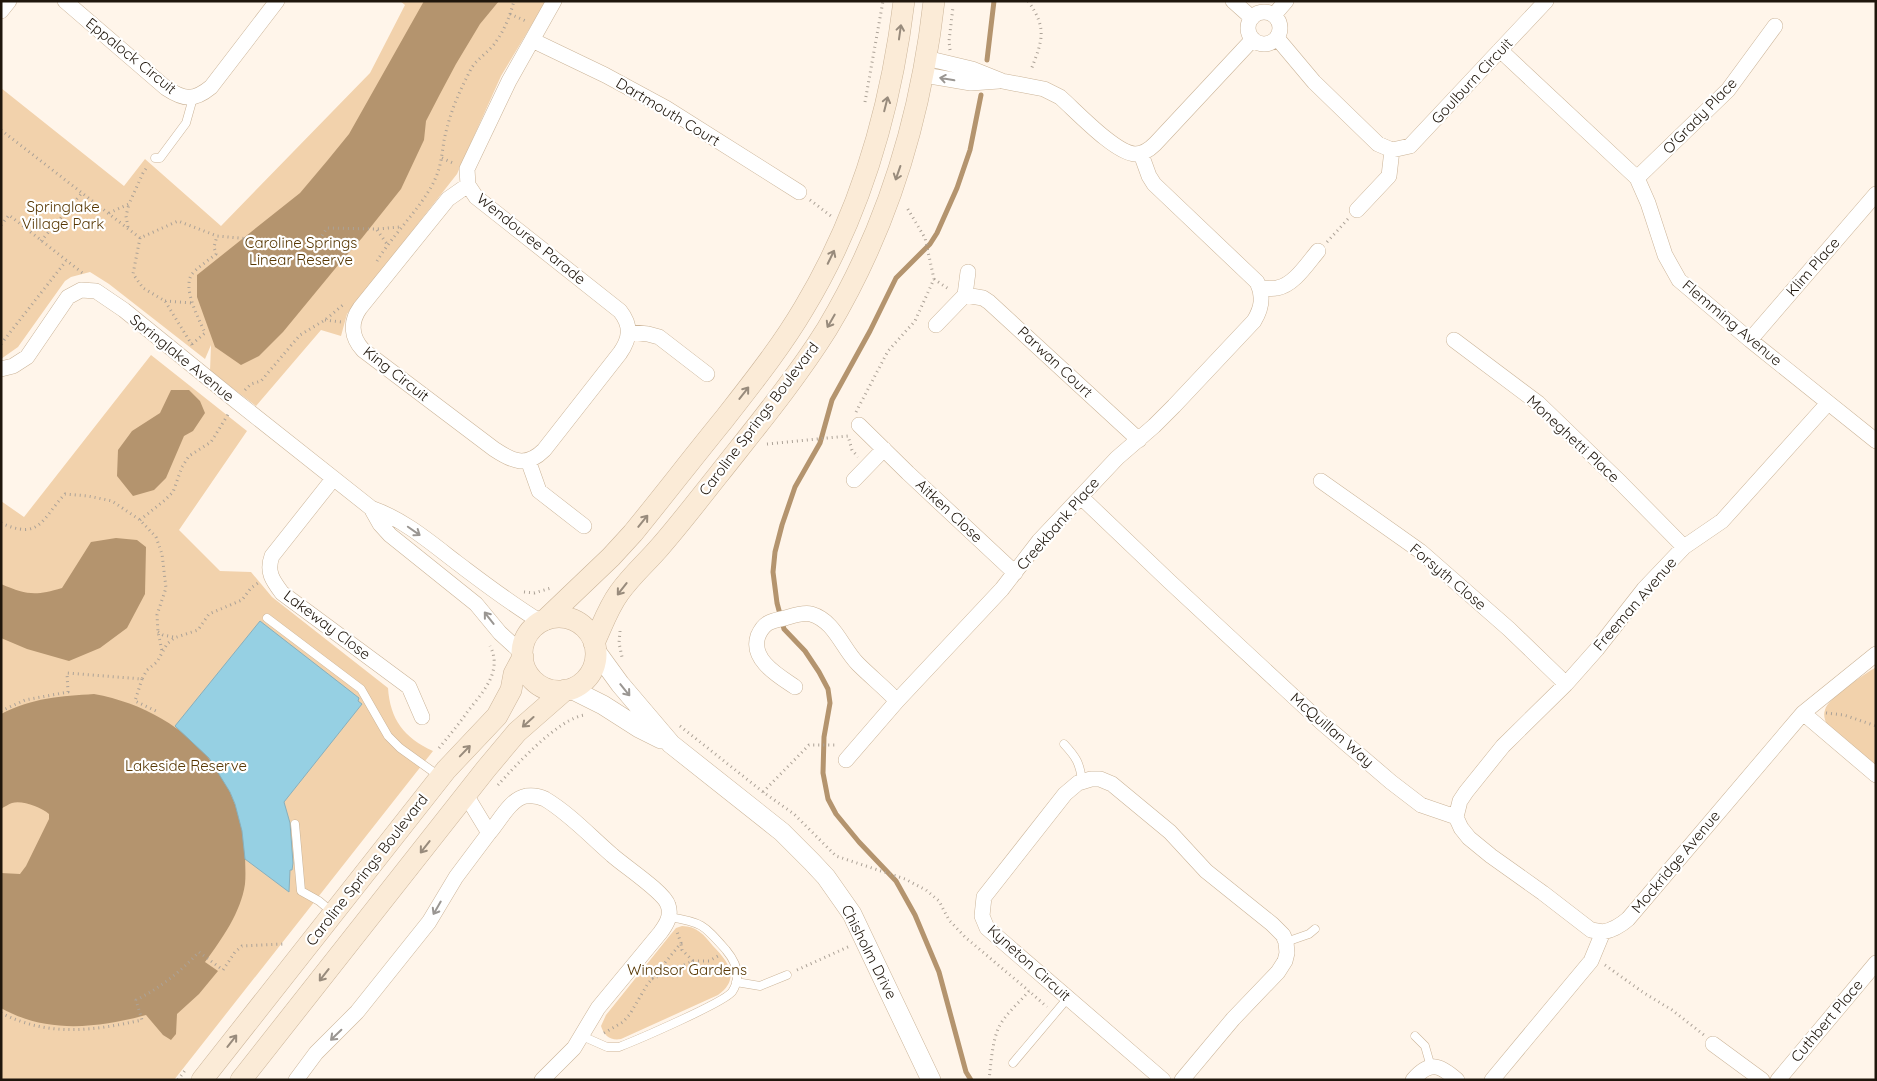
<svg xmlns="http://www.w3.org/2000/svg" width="1877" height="1081" font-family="Quicksand,sans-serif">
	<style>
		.green { fill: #f2d2ac }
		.water { fill: #b4946e }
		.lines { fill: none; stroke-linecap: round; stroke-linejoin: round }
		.stream { stroke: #b4946e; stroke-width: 5 }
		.building { fill: #96d0e3; stroke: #88afbc }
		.service-casing { stroke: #cbb498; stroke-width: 9 }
		.minor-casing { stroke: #cbb498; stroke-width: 16 }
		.tertiary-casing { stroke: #cbb498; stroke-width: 20 }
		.secondary-casing { stroke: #cbb498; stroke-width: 22 }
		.path { stroke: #aca297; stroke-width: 3; stroke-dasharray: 1 4; stroke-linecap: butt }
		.service { stroke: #fff; stroke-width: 8 }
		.minor { stroke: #fff; stroke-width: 15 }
		.tertiary { stroke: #fff; stroke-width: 19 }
		.secondary { stroke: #fbebd7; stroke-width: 21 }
		.oneway { stroke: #988b7c }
		.oneway2 { stroke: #9a9692 }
		.labels { text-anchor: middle; stroke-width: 4.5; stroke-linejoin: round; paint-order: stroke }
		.street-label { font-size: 15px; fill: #1f160c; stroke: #fff }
		.park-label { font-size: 15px; fill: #573703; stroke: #fff }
	</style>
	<rect width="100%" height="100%" fill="#fff5ea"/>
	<path class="green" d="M400,1H546L501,76L457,174L347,314L341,336L321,330L256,406L210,371L211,345L205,359L109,284L90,272L71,277L65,281L18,347L1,359V88L124,186L145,159L221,226L370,73L405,5Z
		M151,355L247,431L179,530L220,571L251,572L272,597L388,688C390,719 404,738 433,751L174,1080H1V501L24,517Z
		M1876,667V766L1827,725C1825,720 1823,715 1825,710C1828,697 1864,675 1876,667Z
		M682,926C697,926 704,935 713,946C728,961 741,979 718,995L621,1039C611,1041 604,1036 601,1026L606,1015L671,934L676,928Z"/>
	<path class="water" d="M424,1H499L480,24L456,64L440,94L426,121L424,140L401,189L362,238L339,264L283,332L259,356L241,365L215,347L197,297V275L300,193L327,161L349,134Z
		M171,390H189L200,401L205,413L193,431L184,436L166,478L154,490L133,496L117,476L118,450L132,431L160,413Z
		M116,538L137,540L146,547L145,594L127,628L100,648L69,661L27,649L1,638V584C27,595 35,596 62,588L91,542Z
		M94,694C176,709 240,767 245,853C245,863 246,874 245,884C241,912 222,939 205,962L218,971L199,994L177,1014L176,1034L171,1040L163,1035L146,1015C98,1028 47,1034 1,1008V873L20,874L26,866L49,819V814C41,807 22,800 12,803C9,804 4,807 1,809V714C31,698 62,696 94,694Z"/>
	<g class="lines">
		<path class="stream" d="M987,60L994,1
			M971,1080L966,1072L939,972L915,915L896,881L859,842L836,814L828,799L823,773L824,737L830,703L828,689L819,672L805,651L784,629L777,603L773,572L775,552L782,525L795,487L820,443L832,400L870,331L896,278L930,244L937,233L957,188L970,150L981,95"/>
	</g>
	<path class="building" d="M260,621L359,698L358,701L362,704L284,802L290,823L293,863L292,870H290L289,892L245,859L242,831L235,804L230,792L209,758L175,726Z"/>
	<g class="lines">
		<g class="service-casing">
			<path id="service" d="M155,158H160L186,123L193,98
				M267,618L361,689L388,736L400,748L439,776
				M1064,744C1076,757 1080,763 1082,781
				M295,824L301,891L319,901L332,912
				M1286,942L1309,934L1315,929
				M736,982L760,986L787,975
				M582,1036L607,1047H619C637,1040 723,1003 732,992C742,977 736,962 726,950C704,925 702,922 669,917
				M1415,1036L1425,1046L1431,1067
				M1013,1063L1067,999"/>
		</g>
		<g class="minor-casing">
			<path id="minor" d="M65,1L166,88C184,100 194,101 211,87L277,1
				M1233,1L1252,18
				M1,11L9,1
				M1248 28a16 16 0 1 1 32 0a16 16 0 1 1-32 0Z
				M1274,15L1286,1
				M1277,38L1314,82L1378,144L1392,150L1410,146L1546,1
				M532,40L605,75L666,108L799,192
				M1500,50L1637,178L1648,203L1665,255L1679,280L1750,340L1876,441
				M926,58L972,69L1002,81L1044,89L1060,97C1076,111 1115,153 1135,154C1143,154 1149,150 1155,144L1253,39
				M924,75L971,83L999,81
				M1637,178L1728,90L1775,26
				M468,185L448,199L360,308C350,322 351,337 363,350L494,449C512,461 526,468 544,450L620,353C630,339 632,326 620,311L476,197L468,185L467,169L509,81L554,1
				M1357,210L1389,176L1392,150
				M1261,288C1266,288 1272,289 1277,288C1294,285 1307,264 1318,251
				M965,295L983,298L989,302L1139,440
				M936,325L965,295L968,272
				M629,332L648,334L659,337L707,374
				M1454,340L1538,403L1621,483L1684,547
				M1750,340L1876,194
				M1,369L13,366L27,357L68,297L81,290L96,291L124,310L236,401L371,508C403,519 430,542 456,562C484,583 511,604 541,622
				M859,425L908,473L1015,573
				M528,460L539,491L584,526
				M333,479L272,556C266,572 273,581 282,593L409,687L422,717
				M854,480L884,449
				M1321,481L1420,551L1509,629L1566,684
				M1081,497L1169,581L1321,722L1391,782L1421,805L1456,817L1461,828L1469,838L1491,856L1543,893L1591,930L1603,932
				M371,508L380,524L390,535L476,604L500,633L522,653
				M795,687C779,676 750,660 758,636C764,622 771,621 785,618C792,616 803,612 811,614C835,621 842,648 858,664C871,677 885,688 897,701
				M1803,713L1876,775
				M846,760L897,701L1002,589L1039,541L1117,458L1154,426L1174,406L1254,321C1262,308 1264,296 1257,282L1154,184L1149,176L1141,154
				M1456,817L1460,801L1466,792L1503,746L1566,684L1597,649L1644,589L1684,547L1722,521L1828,403
				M489,833C499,822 510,799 526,796C533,795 539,796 545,799C570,814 590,836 612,855C624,866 664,892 668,905C672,916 666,925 660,933L598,1008L574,1048L542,1080
				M1713,1044L1762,1080
				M296,1080L316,1053L357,1012L429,922L456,877L489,833L466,795
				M1163,1080L987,928L982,916L984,897L1065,794L1078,783L1091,779H1100L1112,784L1170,832L1206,871L1272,924L1283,935L1286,942L1287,953L1285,961L1278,972L1233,1019L1182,1080
				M1413,1080C1430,1060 1440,1065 1457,1080
				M1492,1080L1591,961L1603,932C1613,930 1620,926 1628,919L1803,713L1876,654
				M1778,1080L1876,963"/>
		</g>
		<g class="tertiary-casing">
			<path id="tertiary" d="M596,651L620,684L671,744L782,832L812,862L826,877L852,914L931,1080
				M571,689L603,705L639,728L661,739"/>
		</g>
		<g class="secondary-casing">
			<path id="secondary" d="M522 654a37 37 0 1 1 74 0a37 37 0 1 1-74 0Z
				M545,620L611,557L633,533C664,495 694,456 725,418C753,382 781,347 804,308C860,215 891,108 904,1
				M594,643C602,626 608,608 619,593C631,576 646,563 659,548C680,524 699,499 719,474C756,427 795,380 827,329C887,229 921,117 934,1
				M202,1080L446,770L497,716L511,690L514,674L523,657
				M241,1080L486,769L517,732L565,690"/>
		</g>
		<path class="path" d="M1028,1C1048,29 1042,41 1031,70
			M510,14L528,22
			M950,50L949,41L953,7
			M865,102L883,1
			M1,130L140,238L178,221L217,236L316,245L327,228L377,229L400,227
			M442,158L455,164
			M810,200L831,216
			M109,213L129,204L143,173L148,166
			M1,225L9,215L85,275
			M128,227L126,216L129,204
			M377,230L387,244
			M140,238L133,274L143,288L165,301L192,345
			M41,241L81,194
			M1327,242L1348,219
			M377,261C393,234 425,204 436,177C443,161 442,144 447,128C452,108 460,90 470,71C475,60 488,53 495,43C504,31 510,16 514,1
			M934,279L950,290
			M165,301L192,303
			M325,320L341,322
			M1,344L66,261
			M192,344L205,333C199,319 182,288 192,274C198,267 209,260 216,254L214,247L217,236
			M245,390L251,384L261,381L300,335L325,320L344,304
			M856,412L888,351L915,321L934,279L925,238L906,206
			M767,444L848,436L852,450L858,457
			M140,520L165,500L173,492L182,467L189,456L211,442L229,413
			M1,523C41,541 42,518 65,494L88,496L112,501L140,520L156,537L162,554L166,588L157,615L158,632L162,651
			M524,592L534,593L551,588
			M620,631L619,643L622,657
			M158,632L163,635L173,637
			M142,679L135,701L156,711
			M1,711L25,700L68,692L67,673L142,679L147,670L157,662L167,644L174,638L198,630L209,614L242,600L251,588L258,583
			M1826,713L1844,715L1876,726
			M680,726L763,792L794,814L836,856L905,879L926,890L939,901L949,920L965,937L1029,991
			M439,748C449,736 459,724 468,711C483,692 503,671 490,646
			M498,785C516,765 559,718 585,715
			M763,792L809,745H838
			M693,961H709L718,956
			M1605,965L1644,993L1672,1010L1704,1035
			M797,970L850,946
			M652,979L693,961L682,950L681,944
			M1,1013C49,1037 92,1031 142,1020L136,1000C160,988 180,972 199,952L223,970L235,952L242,946L284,944
			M604,1033L623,1022L630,1014L647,985L681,943L677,932
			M178,1080L186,1069
			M989,1080C991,1063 992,1044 998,1029C1004,1015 1019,1003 1029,991L1047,1007"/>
		<use href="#service" class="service"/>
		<use href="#minor" class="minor"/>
		<use href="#tertiary" class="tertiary"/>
		<use href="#secondary" class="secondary"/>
	</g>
	<defs><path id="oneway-shaft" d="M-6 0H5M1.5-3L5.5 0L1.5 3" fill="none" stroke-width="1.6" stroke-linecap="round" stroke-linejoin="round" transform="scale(1.25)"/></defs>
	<g class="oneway">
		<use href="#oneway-shaft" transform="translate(900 32) rotate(-82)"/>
		<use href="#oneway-shaft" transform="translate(886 104) rotate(-76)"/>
		<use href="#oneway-shaft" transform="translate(898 173) rotate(109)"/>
		<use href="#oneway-shaft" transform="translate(831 257) rotate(-64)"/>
		<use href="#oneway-shaft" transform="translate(831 321) rotate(120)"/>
		<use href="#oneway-shaft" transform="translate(744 393) rotate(-52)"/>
		<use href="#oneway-shaft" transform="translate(643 521) rotate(-51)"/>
		<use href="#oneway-shaft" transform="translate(622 589) rotate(128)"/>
		<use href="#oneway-shaft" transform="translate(528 722) rotate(138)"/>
		<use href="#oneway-shaft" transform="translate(465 751) rotate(-46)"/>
		<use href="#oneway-shaft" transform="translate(425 847) rotate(128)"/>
		<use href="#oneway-shaft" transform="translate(324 975) rotate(128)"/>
		<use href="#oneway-shaft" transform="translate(232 1041) rotate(-52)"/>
	</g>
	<g class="oneway2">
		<use href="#oneway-shaft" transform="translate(947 79) rotate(-170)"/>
		<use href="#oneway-shaft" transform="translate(414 531) rotate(35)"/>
		<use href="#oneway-shaft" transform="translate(489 618) rotate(-128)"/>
		<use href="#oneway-shaft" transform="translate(625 690) rotate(51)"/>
		<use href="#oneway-shaft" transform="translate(437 908) rotate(120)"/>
		<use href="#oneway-shaft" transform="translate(336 1035) rotate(136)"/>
	</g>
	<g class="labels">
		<g class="street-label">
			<text transform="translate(131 56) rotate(39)" y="5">Eppalock Circuit</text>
			<text transform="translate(1472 81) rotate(-47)" y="5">Goulburn Circuit</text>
			<text transform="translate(668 112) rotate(31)" y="5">Dartmouth Court</text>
			<text transform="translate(1700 116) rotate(-46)" y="5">O'Grady Place</text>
			<text transform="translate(531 239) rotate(39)" y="5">Wendouree Parade</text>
			<text transform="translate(1813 267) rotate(-49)" y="5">Klim Place</text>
			<text transform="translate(1732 323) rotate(40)" y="5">Flemming Avenue</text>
			<text transform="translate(182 358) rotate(39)" y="5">Springlake Avenue</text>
			<text transform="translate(1055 362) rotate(43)" y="5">Parwan Court</text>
			<text transform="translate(396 374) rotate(38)" y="5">King Circuit</text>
			<text transform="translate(759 419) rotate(-53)" y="5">Caroline Springs Boulevard</text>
			<text transform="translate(1573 439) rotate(43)" y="5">Moneghetti Place</text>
			<text transform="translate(949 511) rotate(43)" y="5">Aitken Close</text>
			<text transform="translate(1058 524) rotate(-49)" y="5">Creekbank Place</text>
			<text transform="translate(1448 577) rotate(40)" y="5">Forsyth Close</text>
			<text transform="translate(1635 604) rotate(-49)" y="5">Freeman Avenue</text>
			<text transform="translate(327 625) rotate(37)" y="5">Lakeway Close</text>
			<text transform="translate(1332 730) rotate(41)" y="5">McQuillan Way</text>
			<text transform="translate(1676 862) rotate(-50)" y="5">Mockridge Avenue</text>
			<text transform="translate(367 870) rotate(-52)" y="5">Caroline Springs Boulevard</text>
			<text transform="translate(869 952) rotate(63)" y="5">Chisholm Drive</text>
			<text transform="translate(1029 963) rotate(42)" y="5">Kyneton Circuit</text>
			<text transform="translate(1827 1021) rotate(-50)" y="5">Cuthbert Place</text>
		</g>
		<g class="park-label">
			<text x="63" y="212">Springlake<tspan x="63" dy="17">Village Park</tspan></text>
			<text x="301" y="248">Caroline Springs<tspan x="301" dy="17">Linear Reserve</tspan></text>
			<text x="186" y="771">Lakeside Reserve</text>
			<text x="687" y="975">Windsor Gardens</text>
		</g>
	</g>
	<rect width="1877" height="1081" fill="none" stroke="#1f160c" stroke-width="5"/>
</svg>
